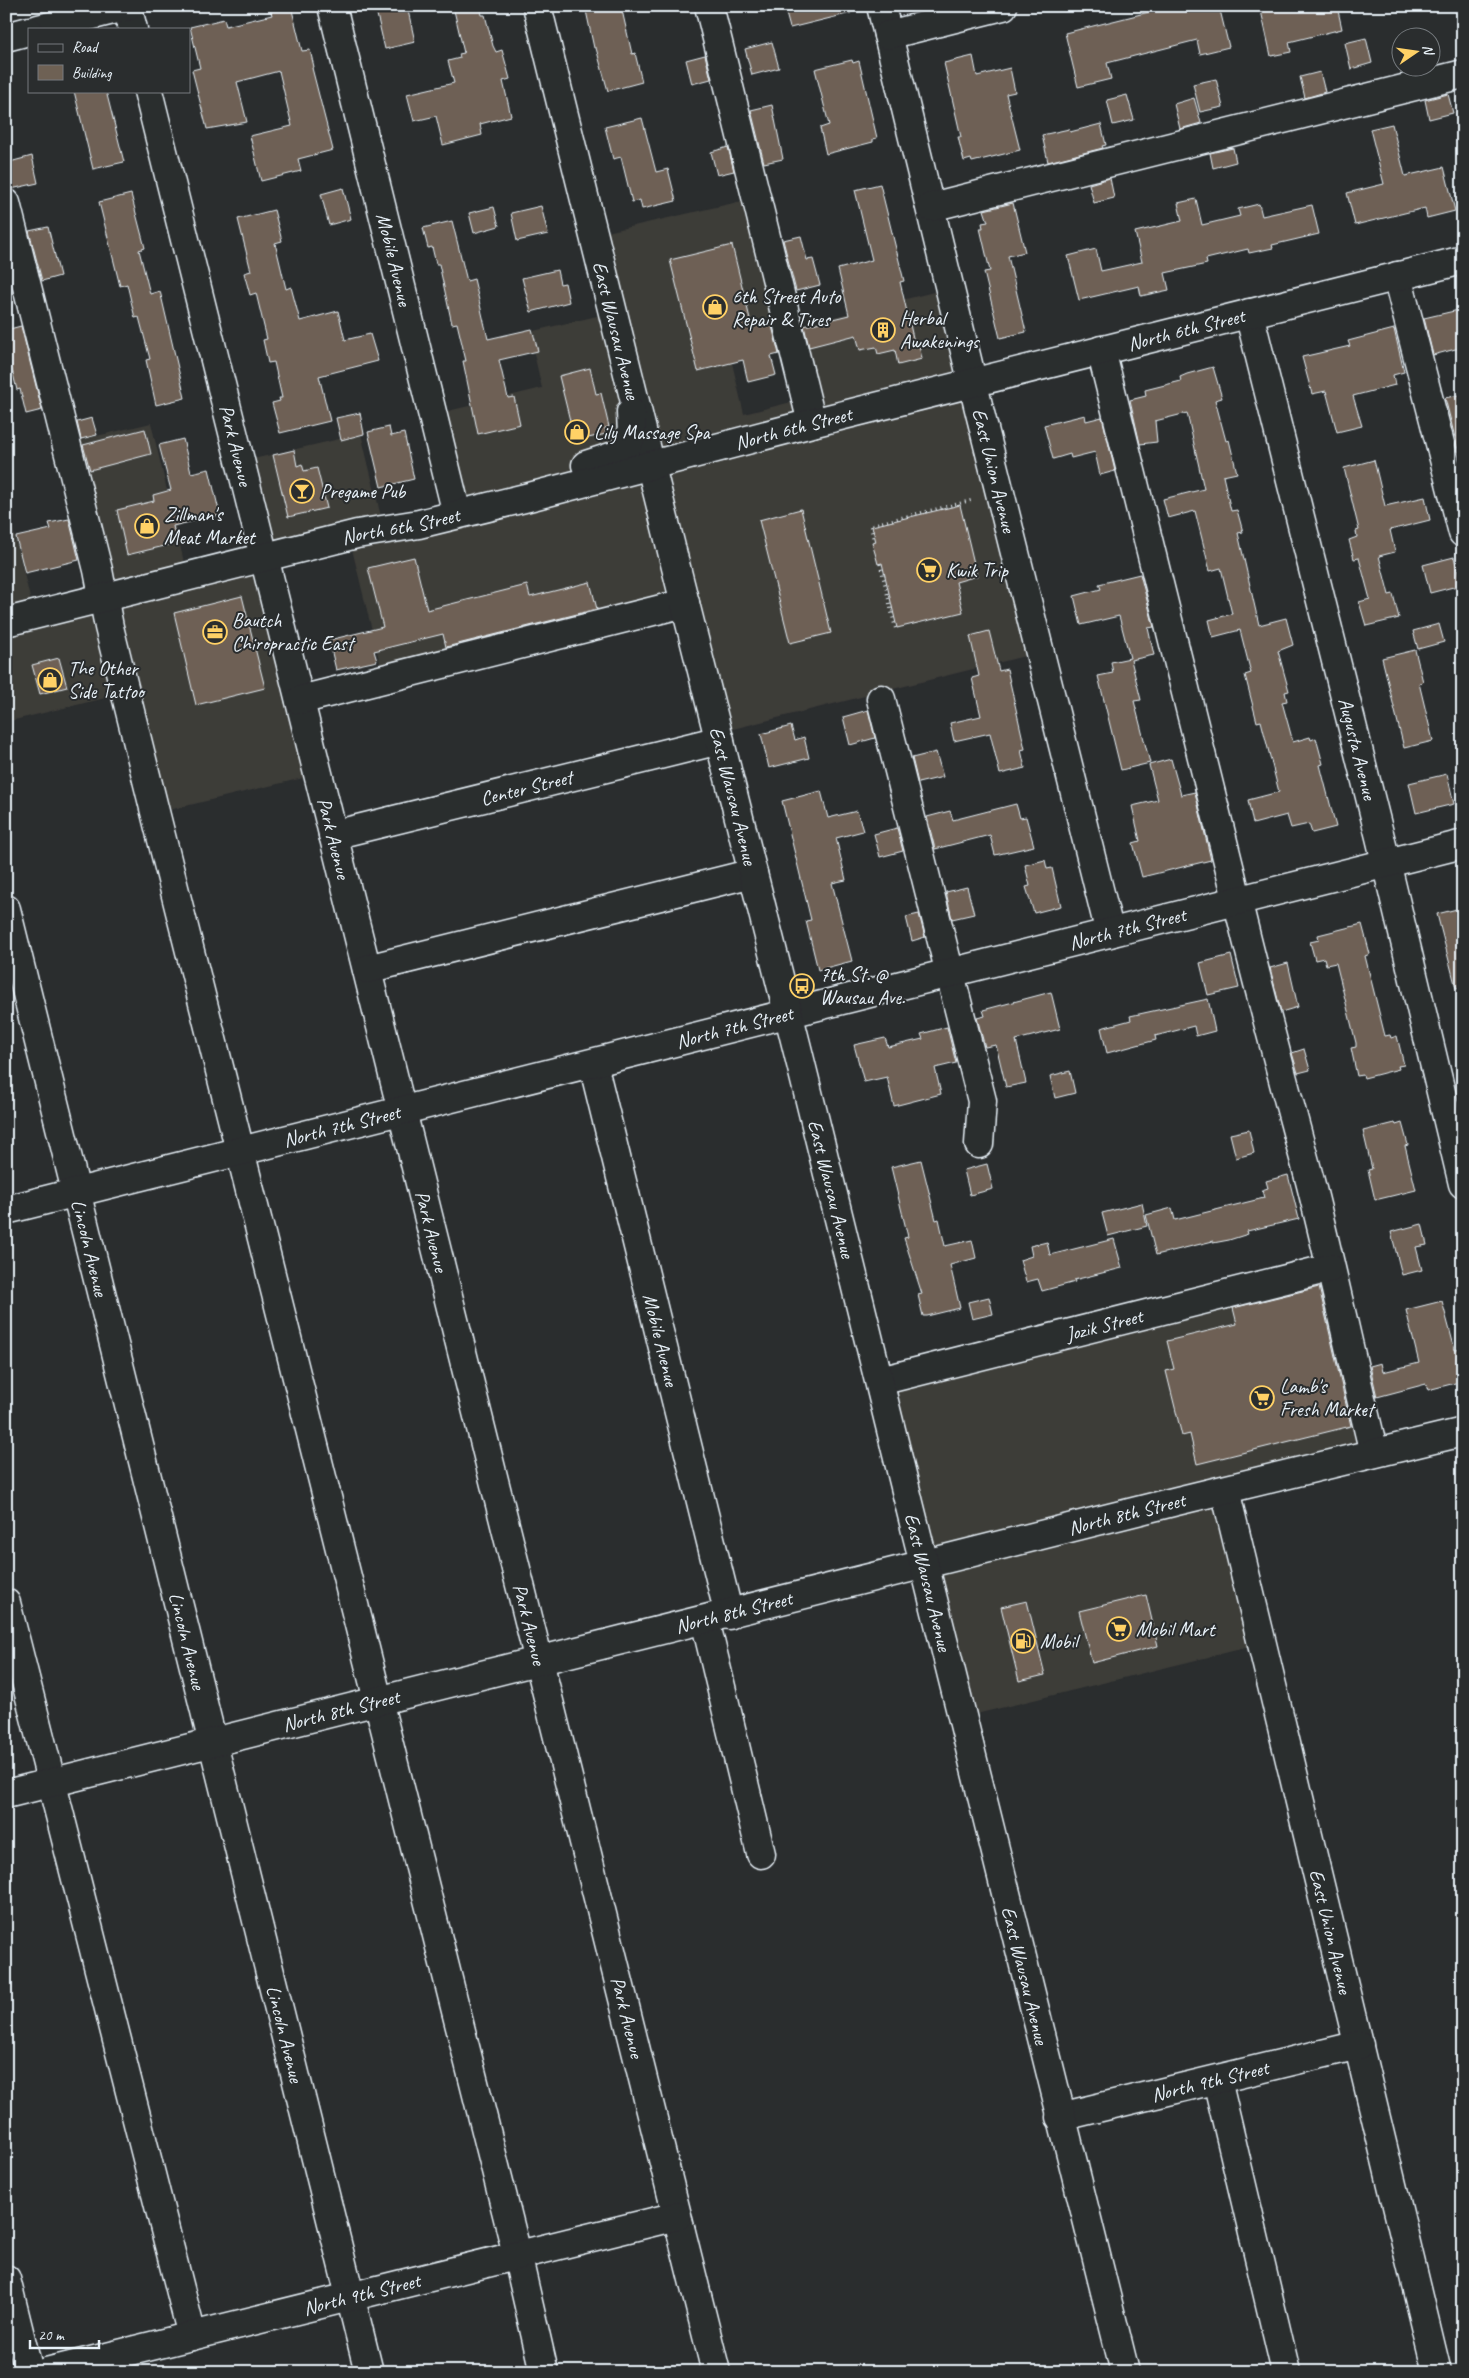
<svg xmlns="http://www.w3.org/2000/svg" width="1469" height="2378" font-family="Caveat,sans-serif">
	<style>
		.built { fill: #3e3d39 }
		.building { fill: #6e6154; stroke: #e8f1f8 }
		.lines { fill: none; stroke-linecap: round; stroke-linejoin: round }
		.minor-casing { stroke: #e8f1f8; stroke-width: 31 }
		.major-casing { stroke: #e8f1f8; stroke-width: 31 }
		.path { stroke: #e8f1f8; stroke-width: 3; stroke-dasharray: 1 4; stroke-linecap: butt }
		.minor { stroke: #2a2d2e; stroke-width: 28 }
		.major { stroke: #2a2d2e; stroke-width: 28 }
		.labels { text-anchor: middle; stroke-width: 4; stroke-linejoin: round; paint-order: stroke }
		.street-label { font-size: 20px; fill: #e8f1f8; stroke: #2a2d2e }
		.poi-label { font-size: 20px; fill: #e8f1f8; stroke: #2a2d2e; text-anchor: start }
	</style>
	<rect width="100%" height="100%" fill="#2a2d2e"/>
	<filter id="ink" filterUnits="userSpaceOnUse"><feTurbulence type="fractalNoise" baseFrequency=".02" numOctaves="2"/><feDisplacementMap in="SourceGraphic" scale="10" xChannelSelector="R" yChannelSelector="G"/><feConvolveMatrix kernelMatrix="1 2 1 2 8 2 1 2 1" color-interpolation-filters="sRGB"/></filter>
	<g filter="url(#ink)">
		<path class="built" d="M751,199L779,315L724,329L744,414L811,397L794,327L946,289L1037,653L717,733L684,603L383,675L349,537L268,555L320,774L156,813L126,693L6,722V501L34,614L105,596L68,443L151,423L187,575L267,555L245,461L361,434L384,529L459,511L436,414L542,388L529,332L610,313L590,236Z
			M1328,1267L1374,1451L1218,1490L1257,1645L964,1717L880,1378Z"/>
		<path class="building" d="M269,6H291L302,51L310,50L314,67L312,68L333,150L298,159L301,171L261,181L250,136L292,126L279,71L237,82L247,122L207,129L192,70L200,68L190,27L224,19L226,26L272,15Z
			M375,6H407L415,42L385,49Z
			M453,6H480L482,15H485L493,46L496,52L502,50L510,79L503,81L511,116L480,124L482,135L443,145L436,116L414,121L407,94L454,83L448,61L460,58L459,54L464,53Z
			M585,6H621L632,54L635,53L642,82L608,91L596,48H594Z
			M784,6H850L851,13L790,28Z
			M1173,6H1219L1229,47L1200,54L1197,40L1107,63L1111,79L1078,87L1065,33Z
			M1260,6H1337L1342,29L1289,42L1291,52L1271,56Z
			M1366,38L1372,63L1351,69L1345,43Z
			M772,42L779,68L752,75L745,49Z
			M705,55L711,79L692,84L686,60Z
			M973,56L977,76L1010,68L1015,92L1006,94L1020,150L972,162L971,159L964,161L958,137H961L944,63Z
			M852,60L853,63L859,61L877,138L873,139V142L826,154L820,128L829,125L815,69Z
			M1320,72L1325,92L1305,98L1300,77Z
			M1216,79L1223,107L1200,112L1193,84Z
			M74,91H106L124,162L93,169Z
			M1448,94L1453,113L1429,119L1425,100Z
			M1127,95L1134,120L1113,125L1107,100Z
			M1194,98L1201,123L1180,129L1174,104Z
			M772,105L783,159L764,163L751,110Z
			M642,118L656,172L668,169L676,201L642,209L640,200L632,202L621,157L613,159L605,127Z
			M1101,124L1106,145L1102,146L1103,148L1048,162L1042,135L1069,129L1070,132Z
			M1392,124L1405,176L1444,167L1455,211L1427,218L1425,208L1355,225L1347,193L1384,184L1370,129Z
			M728,147L734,171L717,175L711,152Z
			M1233,148L1236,162L1213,168L1210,153Z
			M32,156L38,183L11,189L6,163Z
			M1110,178L1114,198L1094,203L1089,184Z
			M880,184L904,281L900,282L914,342L918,341L922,359L898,365L895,350L878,354L876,347L860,350L856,335L809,347L804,326L849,315L838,269L872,260L855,190Z
			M343,188L351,219L329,225L321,194Z
			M131,194L145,248L139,250L150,294L160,291L185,398L156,405L146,360L150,359L139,317L135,318L127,284L120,286L99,202Z
			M1196,199L1202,225L1240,216L1238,209L1259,204L1262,216L1312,205L1319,234L1272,245L1273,248L1249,253L1248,249L1206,259L1207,264L1165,273L1169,290L1141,296L1139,286L1079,300L1068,256L1096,249L1101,271L1142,262L1135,232L1182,221L1178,203Z
			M1013,203L1025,252L1008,256L1026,332L1000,338L984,272L990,271L980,228H983L982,223L988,222L984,210Z
			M541,206L548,234L517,241L511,213Z
			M494,207L499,226L474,233L469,213Z
			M274,210L282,241L275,243L286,289L291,287L300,321L338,311L345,340L370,334L378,361L319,376L330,421L280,433L272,403L280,401L279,398H282L274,362L268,363L263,340L267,339L256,293L250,295L244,273L251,271L238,219Z
			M452,221L467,281L474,279L488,339L532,329L538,351L499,360L508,398L514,397L520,424L478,434L463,361H466L457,323L452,324L439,264H436L432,247L428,248L423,228Z
			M48,227L60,276L42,281L29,231Z
			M801,236L807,260L813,259L820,285L796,291L783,240Z
			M732,245L752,327L771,322L779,354L771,356L776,375L748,382L743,360L698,371L670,260Z
			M557,270L560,284L565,283L569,302L531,312L522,278Z
			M1463,309V347L1433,355L1424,318Z
			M21,326L42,410L26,414L20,389L17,390L6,346V330Z
			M1394,329L1404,372L1393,375L1395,385L1353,396L1362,426L1337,432L1326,391L1312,394L1302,357L1350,346L1348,341Z
			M1213,367L1222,398L1215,400L1226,441L1229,440L1237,473L1223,476L1231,511L1237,510L1243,532L1238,533L1259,625L1286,618L1293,645L1278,651L1289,691L1285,692L1287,701L1282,702L1293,742L1310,737L1311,740L1316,738L1323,764L1320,765L1336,827L1312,833L1309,824L1291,828L1287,815L1253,824L1248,800L1279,792L1261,721L1257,722L1245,675L1251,673L1240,630L1213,637L1209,620L1232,614L1221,568L1210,571L1195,511L1168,518L1163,499L1204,489L1187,413L1155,421L1157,442L1140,444L1130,400L1146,396L1145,390L1181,381L1180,377L1187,374Z
			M590,368L596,394L601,393L609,427L605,428L606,434L575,441L559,376Z
			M1463,394V469L1445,398Z
			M360,413L364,434L341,440L336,418Z
			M1085,415L1086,421L1102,417L1115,471L1100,475L1095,452L1071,458L1070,454L1053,459L1044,425Z
			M92,418L97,435L81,439L77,422Z
			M389,427L391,436L404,433L414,479L381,487L368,432Z
			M145,429L151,454L90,470L83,445Z
			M183,439L191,473L209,469L220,515L173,526L177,543L127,555L117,510L154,501L153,495L171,490L159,445Z
			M294,450L297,466L302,464L304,471L317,468L327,508L288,517L273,455Z
			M1374,460L1385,506L1425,497L1430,520L1390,530L1395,552L1379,556L1389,595L1393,594L1399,618L1366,626L1359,602L1370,599L1359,558L1354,559L1349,540L1357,537L1356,531L1359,530L1344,468Z
			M960,505L977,576L956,582L963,612L897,628L882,563L878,564L875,553L872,543L876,542L872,526Z
			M801,509L831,633L790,643L759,520Z
			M69,519L79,560L25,573L16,537L51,529L49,523Z
			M414,557L427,610L527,585L530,597L590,582L597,609L446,647L443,634L374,651L377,661L336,670L329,640L383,627L368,568Z
			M1454,557L1461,585L1430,593L1423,565Z
			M1140,574L1154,627L1148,628L1154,655L1131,660L1141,700L1134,701L1150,763L1121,770L1098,676L1113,673L1111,662L1130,658L1119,616L1081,625L1074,596L1101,589L1099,584Z
			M242,596L265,688L196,705L174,613Z
			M1439,624L1444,642L1418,649L1413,631Z
			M989,631L999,671L1007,669L1025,749L1021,750L1025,768L1000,774L990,733L954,741L950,723L981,716L972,678L979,676L970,636Z
			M1415,650L1423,682L1419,683L1433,741L1404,748L1382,658Z
			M59,658L67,687L40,694L32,665Z
			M868,710L875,738L850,745L843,717Z
			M791,726L795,740L804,737L809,758L769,768L761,734Z
			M936,752L943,777L918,783L912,758Z
			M1171,759L1181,795L1195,792L1211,860L1142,877L1133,843L1140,841L1132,806L1158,800L1149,765Z
			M1447,774L1454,804L1416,813L1409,783Z
			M821,791L828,818L857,811L863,831L836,838L846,880L832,883L852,961L818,970L806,921L811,920L782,801Z
			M1016,804L1020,818L1026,817L1034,846L995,855L990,835L935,849L927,817L950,811L953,820Z
			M897,828L903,851L880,857L874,834Z
			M1045,860L1047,869L1052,868L1061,906L1034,913L1026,887L1030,886L1025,865Z
			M967,887L974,914L952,919L946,892Z
			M1457,909L1458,913L1463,912V987L1456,988L1437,914Z
			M919,914L925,937L912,941L906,917Z
			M1362,924L1370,954L1365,956L1385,1036L1390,1035L1391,1038L1397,1036L1404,1065L1398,1066L1399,1069L1364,1078L1363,1075L1357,1076L1351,1048L1356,1047V1043L1336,963L1326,965L1324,958L1315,960L1310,942L1319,940L1318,935Z
			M1231,955L1239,988L1208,995L1200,963Z
			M1288,963L1298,1007L1281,1012L1270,968Z
			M1051,992L1060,1029L1016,1040L1026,1083L1006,1087L996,1045L985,1047L977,1018L985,1016L983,1010Z
			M1208,999L1215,1031L1196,1036L1194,1026L1155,1036L1156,1040L1107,1053L1101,1028L1131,1020L1130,1016Z
			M947,1027L956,1063L935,1068L941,1094L894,1106L887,1077L864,1082L854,1045L885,1038L888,1047L923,1039L921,1034Z
			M1304,1049L1310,1070L1298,1073L1292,1053Z
			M1070,1071L1075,1093L1055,1098L1050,1076Z
			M1395,1123L1396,1125L1402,1123L1408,1145L1405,1146L1416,1190L1375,1200L1368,1170L1372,1169L1363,1131Z
			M1249,1130L1254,1153L1236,1158L1230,1134Z
			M921,1160L936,1220L939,1219L945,1246L972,1240L976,1258L950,1265L960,1308L927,1316H923L918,1295L922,1294L904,1238L908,1237L891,1167Z
			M987,1164L993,1189L970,1195L964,1170Z
			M1288,1175L1299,1219L1247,1231L1248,1234L1229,1240L1213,1243V1241L1156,1255L1146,1215L1172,1208L1175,1220L1264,1198L1262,1190L1268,1188L1266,1181Z
			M1142,1203L1147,1226L1108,1236L1102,1213Z
			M1422,1224L1427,1245L1416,1247L1422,1270L1402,1275L1391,1232Z
			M1114,1239L1122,1268L1074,1280L1075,1282L1042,1291L1038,1279L1026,1282L1020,1260L1032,1256L1030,1246L1047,1242L1050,1255Z
			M1319,1287L1351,1426L1197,1464L1190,1434L1182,1436L1166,1371L1174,1369L1167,1341L1237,1324L1233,1308Z
			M989,1297L993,1314L972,1319L968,1302Z
			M1442,1301L1455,1350L1463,1349V1381L1428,1390L1426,1384L1377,1397L1370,1366L1381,1363L1383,1372L1419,1363L1406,1310Z
			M1146,1595L1158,1646L1092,1663L1079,1611Z
			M1027,1601L1045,1675L1019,1681L1001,1607Z"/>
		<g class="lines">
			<g class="minor-casing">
				<g id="minor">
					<path d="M127,6L133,29"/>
					<path id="s1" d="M332,6L457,514"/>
					<path d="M709,6L812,423"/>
					<path id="s2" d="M881,6L979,409L1110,933"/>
					<path d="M888,35L1003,6"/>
					<path id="s3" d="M148,91L716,2372"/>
					<path d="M6,203L98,570L109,627L155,812L517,2254L544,2372"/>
					<path d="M931,207L1463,74"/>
					<path d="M1397,276L1463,533"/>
					<path id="s4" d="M1249,313L1380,837L1463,1184"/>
					<path d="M1101,350L1231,874C1255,977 1283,1079 1310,1181C1333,1272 1352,1363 1374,1453"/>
					<path d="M881,699L982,1101L979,1144"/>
					<path d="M300,700L685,603"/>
					<path id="s5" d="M333,835L720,740"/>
					<path id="s6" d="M6,909L369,2372"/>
					<path d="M367,969L753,873"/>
					<path id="s7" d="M593,1064L729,1615"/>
					<path id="s8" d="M6,1210L1463,844"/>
					<path id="s9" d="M880,1381L1330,1268"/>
					<path id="s10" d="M1225,1490L1437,2372"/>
					<path d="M6,1603L192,2336"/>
					<path d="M705,1620L761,1854"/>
					<path id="s11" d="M6,1794L1177,1501L1463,1432"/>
					<path d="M1217,2080L1286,2372"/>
					<path id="s12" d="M1060,2117L1359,2045"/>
					<path d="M6,2279L29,2372"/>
					<path id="s13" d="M46,2372L677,2216"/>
				</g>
			</g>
			<g class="major-casing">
				<g id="major">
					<path id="s14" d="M537,6C621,356 711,703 798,1052C907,1492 1013,1933 1125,2372"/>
					<path d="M38,29L129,6"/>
					<path d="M6,37L29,31"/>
					<path d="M586,465L623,453L632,435L631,412"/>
					<path id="s15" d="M6,622L357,534L419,524L529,497L812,423L1463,260"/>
				</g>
			</g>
			<path class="path" d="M874,542L870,525L973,500
				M880,564L896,631"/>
			<use href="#minor" class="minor"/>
			<use href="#major" class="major"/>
		</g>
	</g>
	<defs>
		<g id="shop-ring" transform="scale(1.25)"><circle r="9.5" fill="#2a2d2e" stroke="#ffd166" stroke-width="1.5"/><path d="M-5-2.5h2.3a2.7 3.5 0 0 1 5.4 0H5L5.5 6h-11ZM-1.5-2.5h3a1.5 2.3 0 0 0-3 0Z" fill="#ffd166"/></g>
		<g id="building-ring" transform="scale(1.25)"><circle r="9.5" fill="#2a2d2e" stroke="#ffd166" stroke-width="1.5"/><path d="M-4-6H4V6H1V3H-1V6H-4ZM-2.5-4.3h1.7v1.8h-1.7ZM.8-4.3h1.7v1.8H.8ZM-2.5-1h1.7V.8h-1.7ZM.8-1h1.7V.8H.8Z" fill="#ffd166"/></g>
		<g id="bar-ring" transform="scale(1.25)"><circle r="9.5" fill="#2a2d2e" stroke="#ffd166" stroke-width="1.5"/><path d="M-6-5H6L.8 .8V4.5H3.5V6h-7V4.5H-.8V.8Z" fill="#ffd166"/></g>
		<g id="supermarket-ring" transform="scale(1.25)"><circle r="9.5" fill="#2a2d2e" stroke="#ffd166" stroke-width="1.5"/><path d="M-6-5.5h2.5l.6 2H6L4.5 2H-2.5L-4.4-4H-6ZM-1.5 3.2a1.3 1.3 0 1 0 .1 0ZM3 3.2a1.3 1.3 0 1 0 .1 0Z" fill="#ffd166"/></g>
		<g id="office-ring" transform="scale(1.25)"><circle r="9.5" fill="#2a2d2e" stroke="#ffd166" stroke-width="1.5"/><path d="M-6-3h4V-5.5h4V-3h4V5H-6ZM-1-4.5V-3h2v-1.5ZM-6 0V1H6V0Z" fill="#ffd166"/></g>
		<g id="bus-ring" transform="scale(1.25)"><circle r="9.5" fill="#2a2d2e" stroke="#ffd166" stroke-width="1.5"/><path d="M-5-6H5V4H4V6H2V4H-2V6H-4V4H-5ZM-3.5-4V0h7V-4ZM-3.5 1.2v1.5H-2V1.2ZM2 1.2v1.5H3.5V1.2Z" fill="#ffd166"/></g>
		<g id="fuel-ring" transform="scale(1.25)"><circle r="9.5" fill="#2a2d2e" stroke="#ffd166" stroke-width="1.5"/><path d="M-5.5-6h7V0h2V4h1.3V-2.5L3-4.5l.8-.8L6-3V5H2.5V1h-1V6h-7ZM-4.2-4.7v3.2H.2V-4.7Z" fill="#ffd166"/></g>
	</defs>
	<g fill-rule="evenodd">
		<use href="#shop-ring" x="715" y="307"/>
		<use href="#building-ring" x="883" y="330"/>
		<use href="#shop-ring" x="577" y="432"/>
		<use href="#bar-ring" x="302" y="491"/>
		<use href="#shop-ring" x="147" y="526"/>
		<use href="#supermarket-ring" x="929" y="570"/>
		<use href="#office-ring" x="215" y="632"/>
		<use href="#shop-ring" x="50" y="680"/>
		<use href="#bus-ring" x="802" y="986"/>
		<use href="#supermarket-ring" x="1262" y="1398"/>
		<use href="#supermarket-ring" x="1119" y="1629"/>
		<use href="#fuel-ring" x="1023" y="1641"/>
	</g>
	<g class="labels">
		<g class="street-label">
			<text dy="7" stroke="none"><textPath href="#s1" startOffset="261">Mobile Avenue</textPath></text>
			<text dy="7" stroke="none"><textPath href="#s15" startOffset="1216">North 6th Street</textPath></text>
			<text dy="7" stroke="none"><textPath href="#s14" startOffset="334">East Wausau Avenue</textPath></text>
			<text dy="7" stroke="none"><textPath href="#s15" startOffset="811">North 6th Street</textPath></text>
			<text dy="7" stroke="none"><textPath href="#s3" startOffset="365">Park Avenue</textPath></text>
			<text dy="7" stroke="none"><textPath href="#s2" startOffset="478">East Union Avenue</textPath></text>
			<text dy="7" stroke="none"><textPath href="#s15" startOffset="406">North 6th Street</textPath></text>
			<text dy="7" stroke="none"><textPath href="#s4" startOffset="449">Augusta Avenue</textPath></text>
			<text dy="7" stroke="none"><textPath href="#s5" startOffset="199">Center Street</textPath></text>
			<text dy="7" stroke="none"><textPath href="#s14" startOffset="814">East Wausau Avenue</textPath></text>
			<text dy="7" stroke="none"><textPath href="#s3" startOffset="770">Park Avenue</textPath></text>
			<text dy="7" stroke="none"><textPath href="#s8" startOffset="1156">North 7th Street</textPath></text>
			<text dy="7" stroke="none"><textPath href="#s8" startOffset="751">North 7th Street</textPath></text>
			<text dy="7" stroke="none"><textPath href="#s8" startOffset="346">North 7th Street</textPath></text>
			<text dy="7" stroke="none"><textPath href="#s14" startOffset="1219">East Wausau Avenue</textPath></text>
			<text dy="7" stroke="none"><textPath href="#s3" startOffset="1175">Park Avenue</textPath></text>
			<text dy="7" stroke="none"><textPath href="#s6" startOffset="349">Lincoln Avenue</textPath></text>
			<text dy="7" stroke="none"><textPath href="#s9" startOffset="231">Jozik Street</textPath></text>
			<text dy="7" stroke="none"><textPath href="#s7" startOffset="284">Mobile Avenue</textPath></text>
			<text dy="7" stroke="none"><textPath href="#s11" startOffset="1155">North 8th Street</textPath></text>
			<text dy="7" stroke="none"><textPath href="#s14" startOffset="1624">East Wausau Avenue</textPath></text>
			<text dy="7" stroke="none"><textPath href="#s11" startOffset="750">North 8th Street</textPath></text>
			<text dy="7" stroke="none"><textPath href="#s3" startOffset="1580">Park Avenue</textPath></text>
			<text dy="7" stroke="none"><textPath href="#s6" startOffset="754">Lincoln Avenue</textPath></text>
			<text dy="7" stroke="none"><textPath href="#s11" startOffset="345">North 8th Street</textPath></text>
			<text dy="7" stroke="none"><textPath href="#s10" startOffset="454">East Union Avenue</textPath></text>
			<text dy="7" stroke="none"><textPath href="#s14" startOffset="2029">East Wausau Avenue</textPath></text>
			<text dy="7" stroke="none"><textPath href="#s3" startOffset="1985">Park Avenue</textPath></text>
			<text dy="7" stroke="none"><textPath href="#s6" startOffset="1159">Lincoln Avenue</textPath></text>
			<text dy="7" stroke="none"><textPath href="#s12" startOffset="154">North 9th Street</textPath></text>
			<text dy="7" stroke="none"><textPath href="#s13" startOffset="325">North 9th Street</textPath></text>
		</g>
		<g class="poi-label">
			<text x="732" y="303">6th Street Auto<tspan x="732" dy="23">Repair &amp; Tires</tspan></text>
			<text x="900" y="325">Herbal<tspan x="900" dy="23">Awakenings</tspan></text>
			<text x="594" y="439">Lily Massage Spa</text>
			<text x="320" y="498">Pregame Pub</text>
			<text x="164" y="521">Zillman's<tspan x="164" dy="23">Meat Market</tspan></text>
			<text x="946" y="577">Kwik Trip</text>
			<text x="232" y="627">Bautch<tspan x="232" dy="23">Chiropractic East</tspan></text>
			<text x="68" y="675">The Other<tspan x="68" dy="23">Side Tattoo</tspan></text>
			<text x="820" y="981">7th St. @<tspan x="820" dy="23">Wausau Ave.</tspan></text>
			<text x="1280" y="1393">Lamb's<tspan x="1280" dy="23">Fresh Market</tspan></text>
			<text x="1136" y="1636">Mobil Mart</text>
			<text x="1040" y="1648">Mobil</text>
		</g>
	</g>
	<rect width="1469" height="2378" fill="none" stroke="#2a2d2e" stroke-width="25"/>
	<rect x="12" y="12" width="1444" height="2353" fill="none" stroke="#e8f1f8" stroke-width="2" filter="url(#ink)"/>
	<rect x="28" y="28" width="162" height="65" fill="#2a2d2e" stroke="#767b7f"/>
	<rect x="38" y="44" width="25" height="8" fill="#2a2d2e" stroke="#767b7f"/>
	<text x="72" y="52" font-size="15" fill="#e8f1f8">Road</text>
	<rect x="38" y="65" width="25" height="15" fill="#6e6154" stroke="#767b7f"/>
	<text x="72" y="78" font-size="15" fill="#e8f1f8">Building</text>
	<g transform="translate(1416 52) rotate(77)"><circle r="24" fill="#2a2d2e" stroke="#767b7f"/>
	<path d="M0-4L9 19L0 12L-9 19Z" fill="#ffd166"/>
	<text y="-8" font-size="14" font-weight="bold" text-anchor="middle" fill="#e8f1f8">N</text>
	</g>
	<path d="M30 2340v8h69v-8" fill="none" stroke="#e8f1f8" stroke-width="2.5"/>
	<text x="38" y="2340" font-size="15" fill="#e8f1f8" stroke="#2a2d2e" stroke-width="4" paint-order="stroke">20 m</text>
</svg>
